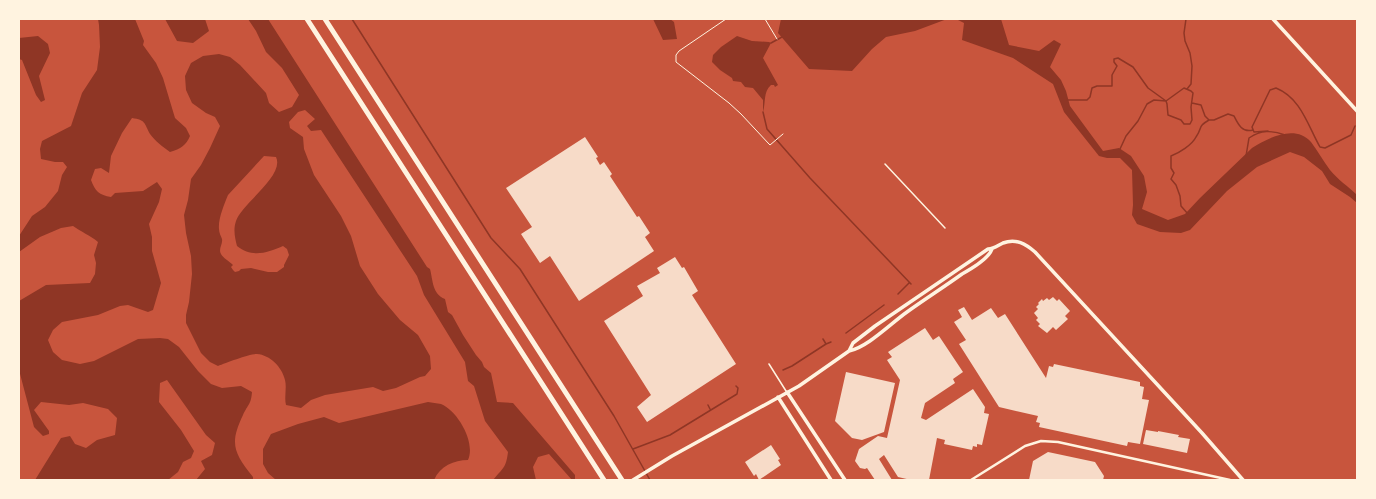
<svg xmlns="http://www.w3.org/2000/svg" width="1376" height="499" font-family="'PT Sans',sans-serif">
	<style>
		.water { fill: #8f3625; fill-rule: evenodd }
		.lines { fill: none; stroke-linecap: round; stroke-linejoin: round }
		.stream { stroke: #8f3625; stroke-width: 1.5 }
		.building { fill: #f7dbc8 }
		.path { stroke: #fff3e0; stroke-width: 1 }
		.service { stroke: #fff3e0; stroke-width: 1.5 }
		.minor { stroke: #fff3e0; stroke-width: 2.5 }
		.tertiary { stroke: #fff3e0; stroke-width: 3.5 }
		.motorway { stroke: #fff3e0; stroke-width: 5 }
	</style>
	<rect width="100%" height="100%" fill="#c8553d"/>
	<path class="water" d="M98,19H135L144,41L143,45L156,63L163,78L175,118L186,128L190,136C186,145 181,149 170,152C163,147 155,141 150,134C144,123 146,120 132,118L122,133L111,156L109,173L101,168L95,169L91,180C95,191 99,195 111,197L115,193L143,191L157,182L162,189L159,202L149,224L152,237V251L161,283L153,310L148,312L128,305L120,306L98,315L62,322L53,330L48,340L53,352L62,360L80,364L94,361L138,339L160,338L168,339L179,347L198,371L211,384L222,388L241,386L252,392C251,405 248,404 243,415C229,444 234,453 253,477V480H196L205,469L201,461L212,455L215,443L206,435L167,380L160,383L159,402L181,430L194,451L191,458L183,462L178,472L168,480H35L61,438L70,436L75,444L86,448L97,440L115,435L117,418L108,409L83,403L69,405L41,402L34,410L49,431V434L43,436L34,427L19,370V301L46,285L90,283L95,274L96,263L94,255L98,242C90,235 81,232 73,226L61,228L40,237L19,252V236L32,216L45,207L58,191L62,175L67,167L63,162H55L41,159L40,149L42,141L71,126L82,93L97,70L100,47L99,25Z
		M165,19H205L209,31L193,43L177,41Z
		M248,19H268L427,267L430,269C433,280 432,294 445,299L448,312L452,315L463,335L476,355L482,362L484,367L491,373L497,402L513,403L575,475V480H572L549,454L538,457L533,467L536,480H493C503,468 506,468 508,452L485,421L474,386L468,381L465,362L424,295L417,276L321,130L311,131L307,126L315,119L305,110L298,112L289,122L290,128L303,137L304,149L314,175L341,216L351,236L360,266L378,294L400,320L418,335L430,356L431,369L425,376L420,377L396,388L383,391L373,387L325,395L311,400L301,408L286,405C284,397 287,388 285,380C282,367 270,355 257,354C249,354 226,363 218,366L210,362L201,353L186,323V315L189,302L192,274L191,256L186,233L184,215L188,200L191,179L201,165L210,148L220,126L215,117L206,113L192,103L186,90L185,76L191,63L203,56L219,54L230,57L240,65L266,93L269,103L279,112L292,107L299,95L282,68L266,52L256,31ZM264,156L276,157C285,176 242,203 236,221C233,230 235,238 237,246C252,258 267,253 283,246L287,249L289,255L284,265V267L277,272H268L251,268L241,269L239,271L235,272L233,270L231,267L233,265C229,261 223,258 221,254C218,249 223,244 222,239C221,236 219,233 219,229C218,219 224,205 228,195Z
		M653,19H670L674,22L677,39L663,40Z
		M781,19H947L915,31L886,37L872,49L852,71L809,69L778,33Z
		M956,19H1001L1009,45L1039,51L1054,40L1061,44L1050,67L1061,80L1066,91L1070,106L1103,151L1119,148L1131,156L1144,176L1147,192L1142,209L1168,220L1185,214L1200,198L1252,148C1268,138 1295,124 1311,142C1318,151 1323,161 1330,170C1338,180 1348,186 1357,195V203L1350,197L1330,184L1322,171L1304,157L1290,152L1257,167L1227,191L1190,230L1181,233L1160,232L1137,224L1132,215L1133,205L1132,170L1120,158H1107L1099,156L1064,112L1053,84L1013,58L962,40L964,23Z
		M38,36L48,44L50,53L39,76L45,100L41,102L36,95L22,60L19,59V38Z
		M737,36L752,41L769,42L771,43L763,58L778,85L775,87L774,85H771C763,92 766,102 763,112V100L753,88L745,87L741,82L733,81L732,78L720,70L712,62L713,55L721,47Z
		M428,402C432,403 437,403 441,404C458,411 476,443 468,460C454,460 440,466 434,480H276L268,473L263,464V449L271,434L298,424L324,417L339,423Z"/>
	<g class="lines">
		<path class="stream" d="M352,19L491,238L520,269L614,416L650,480
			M1186,19L1184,33L1185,41L1190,53L1192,66L1191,84L1187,89
			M771,43L782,37
			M1067,100H1087L1090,97L1092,88L1097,86H1112V75L1117,66L1114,62V59L1118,58L1133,67L1148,88L1166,101L1167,104L1168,115L1181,120L1184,124H1190L1192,120L1191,107L1193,93L1191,91L1184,88L1166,101L1154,100L1147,104L1138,121L1126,136L1120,149
			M763,112L767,129L810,178L911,284
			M1209,120H1214L1228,114L1234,116C1238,124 1242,133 1253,130
			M1268,131L1254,132L1252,127L1270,90L1276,88C1301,98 1308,126 1320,147L1325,148L1351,135L1355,126
			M1246,156L1249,138C1261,130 1272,130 1285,135
			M1188,214L1181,206L1180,196L1176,185L1171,179L1174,173L1171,168V156C1179,153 1192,145 1196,137C1203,127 1197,127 1209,120L1205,116L1201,105L1192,103
			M898,294L909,283
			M846,333L884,305
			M823,339L826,344
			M783,370L792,366L826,344L831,342
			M708,405L710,409
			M633,449L670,435L737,394L738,388L736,386"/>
	</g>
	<path class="building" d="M585,137L598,157L596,158L600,165L604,162L612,174L610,176L637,217L639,216L650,233L645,237L654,251L579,301L550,256L540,263L521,234L532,227L506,188Z
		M675,257L682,268L684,267L698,291L692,295L736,364L647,422L637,407L651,395L604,321L643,296L637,286L660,273L657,268Z
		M1053,297L1057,301L1059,299L1070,311L1065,316L1068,319L1056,330L1053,327L1047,333L1038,326L1040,324L1036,320L1038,318L1034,313L1038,309L1036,307L1039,304L1038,303L1042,299L1043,301L1047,298L1049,300Z
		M964,307L972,320L991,308L998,318L1005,314L1046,378L1049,366L1053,367L1054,364L1140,382V386L1144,387L1142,399L1149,400L1140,444L1128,442L1127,446L1039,427L1040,423L1036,422L1038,416L999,407L959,344L966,340L954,322L962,317L958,310Z
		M925,328L933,340L939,336L963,372L953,379L955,383L925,403L921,418L926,420L973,389L985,407L984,413L989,414L982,445L977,444V447L973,446L972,450L944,444L945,440L937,438L929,480H911L898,477L884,455L879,459L892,480H875L867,468L865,469L860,468L855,461L859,449L878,436L887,438L900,380L887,360L892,357L888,352Z
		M846,372L895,383L884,432L862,440L852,438L835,421Z
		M1146,430L1158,432V431L1179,435L1178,437L1190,439L1187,453L1143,444Z
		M771,445L780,459L778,460L781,465L759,480L756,474L754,476L745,462Z
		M1048,452L1095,462L1104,476L1103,480H1029L1033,461Z"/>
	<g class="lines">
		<path class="path" d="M726,19L679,51L676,55V62L729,103L741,114L769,144L770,145L783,134
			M765,19L777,39"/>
		<path class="service" d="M885,164L945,228
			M769,364L786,391"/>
		<path class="minor" d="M971,480L1025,446L1041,441L1058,442L1230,480"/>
		<path class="tertiary" d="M1273,19L1357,111
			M849,351L853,343L875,326L988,249C994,249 997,246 1003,243C1016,238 1026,244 1035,252L1202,433L1243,480
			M787,392L845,480
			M778,397L831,480
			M633,480L672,456L799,386L849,351C868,347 890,324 907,312C925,299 944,287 962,274C971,269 989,258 992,249"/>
		<path class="motorway" d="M307,19L604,480
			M325,19L622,480"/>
	</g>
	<rect width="1376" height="499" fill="none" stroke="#fff3e0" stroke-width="40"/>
</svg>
